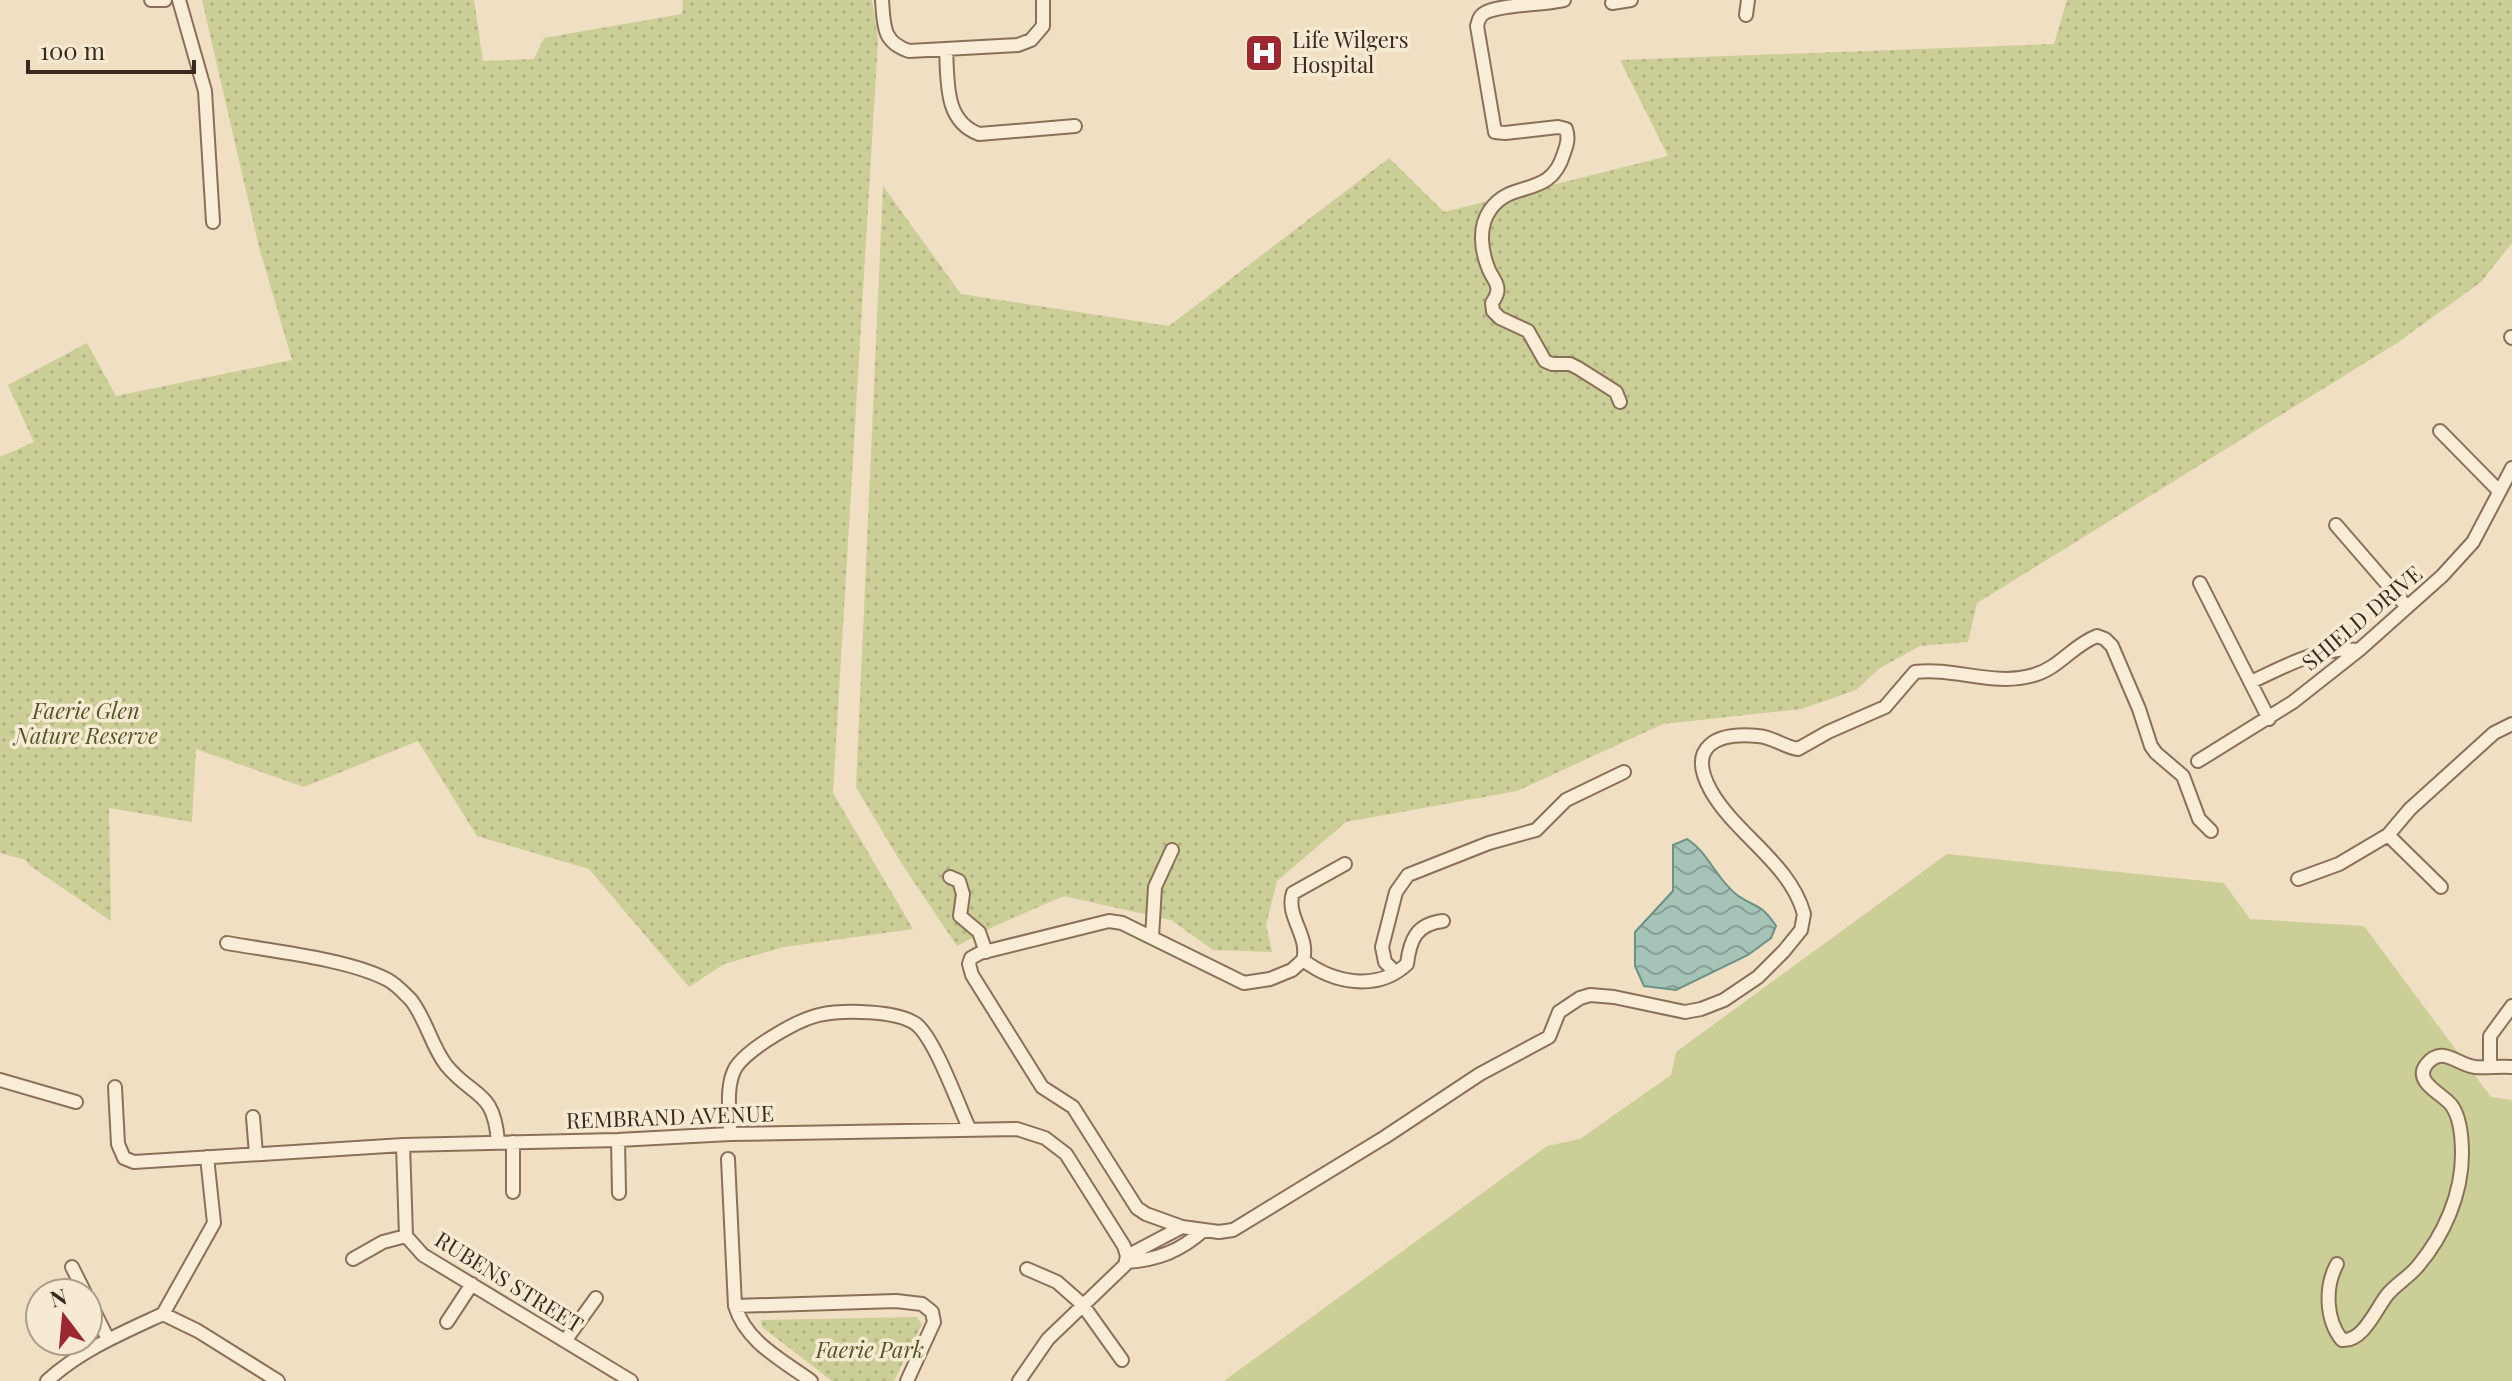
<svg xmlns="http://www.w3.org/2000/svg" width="2512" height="1381" font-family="'Playfair Display',serif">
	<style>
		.grass { fill: #ccce97 }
		.park { fill: url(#park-dots) }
		.water { fill: url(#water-waves); stroke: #6c9185; stroke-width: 2 }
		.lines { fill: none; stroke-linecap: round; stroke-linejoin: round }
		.minor-casing { stroke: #8b7059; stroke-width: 16 }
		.minor { stroke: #faedd7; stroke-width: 12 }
		.labels { text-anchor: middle; stroke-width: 7; stroke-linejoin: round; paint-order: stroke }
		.poi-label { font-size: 22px; fill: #3a291e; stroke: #f7ead3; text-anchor: start }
		.street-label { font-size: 22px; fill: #3a291e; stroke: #f7ead3 }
		.park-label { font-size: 22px; font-style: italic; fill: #4f5724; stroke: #f7ead3 }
	</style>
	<defs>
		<pattern id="park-dots" width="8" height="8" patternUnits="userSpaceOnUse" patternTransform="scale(2)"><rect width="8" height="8" fill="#ccce97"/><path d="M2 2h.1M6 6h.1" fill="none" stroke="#b0b182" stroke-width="1.8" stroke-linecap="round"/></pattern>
		<pattern id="water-waves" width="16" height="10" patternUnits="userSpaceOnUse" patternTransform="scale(2)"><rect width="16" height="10" fill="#a6c3b8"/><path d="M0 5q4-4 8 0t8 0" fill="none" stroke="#889e95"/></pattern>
	</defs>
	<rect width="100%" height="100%" fill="#f0dfc3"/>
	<path class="grass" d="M1947,854L2224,883L2250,919L2364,926L2491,1097L2512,1100V1381H1224L1547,1146L1580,1139L1671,1075L1676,1052Z"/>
	<path class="park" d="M202,0H474L483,61L534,59L544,38L682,14L683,0H872L878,40L833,793L913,929L784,947L724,964L689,987L589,869L477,836L418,741L304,787L196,749L192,822L109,808L111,921L29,865L26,860L0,853V457L34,442L8,385L87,343L116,396L292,360L259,247Z
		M2067,0H2512V243L2481,282L2397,343L1977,603L1968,642L1920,646L1880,668L1856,690L1802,709L1663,724L1517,791L1346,822L1277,881L1266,925L1272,952L1213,950L1171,920L1064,896L995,926L957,946L900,861L856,787L883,186L961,294L1169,326L1389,158L1444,212L1668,156L1620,60L2054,44Z
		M916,1317L922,1324L894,1381H832L762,1327L761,1320Z"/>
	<path class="water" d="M1687,839C1708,852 1717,880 1737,895C1757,909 1761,903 1776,926L1771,938L1748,955L1676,990L1644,986L1635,966V932L1673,891V845Z"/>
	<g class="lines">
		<g class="minor-casing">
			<path id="minor" d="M151,0H165
				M179,0L205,91L213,222
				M882,0C884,25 882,42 909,51L1018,45L1031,40L1043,26V0
				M1564,0C1546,5 1496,4 1483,14C1478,18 1479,20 1477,26L1495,132L1505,133L1558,127L1566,129C1569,138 1567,145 1564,153C1550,200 1512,178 1490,210C1478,227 1481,251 1489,270C1491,275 1496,281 1497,286C1499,293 1495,298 1492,303L1493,311L1500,318L1528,331L1545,361L1552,364H1570L1578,368L1616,392L1620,402
				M1612,3L1631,0
				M1746,15L1748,0
				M946,50C948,82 944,121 979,134L1075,126
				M2511,337L2512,338
				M2440,431L2499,491
				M2336,525L2407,607
				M2200,583L2269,719
				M2251,682C2286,666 2319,646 2359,650
				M2198,761L2293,702L2359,650L2442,576L2473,542L2512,468
				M2388,835L2441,887
				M1345,864L1293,893C1285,916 1310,936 1303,960L1292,970L1270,979L1244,983L1122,923L1109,921L980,953L971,958L969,964L972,975L1042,1087L1073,1107L1137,1208L1146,1214L1182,1227L1219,1232L1233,1230L1385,1137L1480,1074L1549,1037L1559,1012L1580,998L1590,995L1614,997L1685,1012L1701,1009L1724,1000L1758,977L1784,951L1801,930L1804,914C1790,863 1736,835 1711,791C1686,746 1717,732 1758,736C1773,737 1784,747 1798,749L1828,732L1885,707L1915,672C1955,667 1994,687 2034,675C2059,668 2073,645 2097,636L2105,639L2112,646L2139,709L2151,746L2156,753L2183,776L2199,819L2211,831
				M950,877L959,881L963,894L960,916L979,932L986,952
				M2298,879L2339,864L2388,835L2410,809L2494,733L2512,724
				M1152,937L1155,887L1172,850
				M227,943C271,951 349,959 388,980C397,985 404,993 411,1000C426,1019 431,1045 446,1065C474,1099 494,1089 498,1142
				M1303,960C1333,983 1377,992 1407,964C1410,940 1416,924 1443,921
				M1395,972L1385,962L1382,947L1396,892L1408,875L1489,843L1536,830L1566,800L1624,772
				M2490,1065V1036L2512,1006
				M0,1080L76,1102
				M115,1087L118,1144L124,1158L134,1162L403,1145L618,1140L730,1134L1017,1129L1045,1138L1066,1154L1124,1246L1127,1256L1125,1265L1048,1339L1019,1381
				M253,1117L256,1154
				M730,1134C730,1114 725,1085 736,1067C749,1048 797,1020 819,1015C842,1010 896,1010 916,1024C935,1039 958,1104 969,1128
				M618,1140L619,1193
				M513,1142V1192
				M403,1145L406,1236L423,1255L631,1381
				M728,1159L735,1306C746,1342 782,1360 811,1381
				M1127,1256L1182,1227
				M353,1259L383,1242L406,1236
				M1126,1262C1158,1260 1180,1251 1204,1230
				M2337,1264C2325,1286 2325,1319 2342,1340C2363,1342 2376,1309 2387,1295C2396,1284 2409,1277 2418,1266C2444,1235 2462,1194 2462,1154C2462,1139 2461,1119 2452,1106C2444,1094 2413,1083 2426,1065C2442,1044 2457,1065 2475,1067C2487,1068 2500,1066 2512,1067
				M72,1267L85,1293
				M1027,1269L1057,1282L1082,1304L1122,1360
				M88,1299L108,1339
				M735,1306L896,1301L922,1304L932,1312L934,1322L907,1381
				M163,1314L214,1223L207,1157
				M447,1322L472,1284
				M565,1341L596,1298
				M47,1381C81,1350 122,1333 163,1314L198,1331L278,1381"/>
		</g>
		<use href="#minor" class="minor"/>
	</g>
	<defs>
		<g id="hospital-square" transform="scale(2)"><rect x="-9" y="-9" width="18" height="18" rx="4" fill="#9c2731" stroke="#f7ead3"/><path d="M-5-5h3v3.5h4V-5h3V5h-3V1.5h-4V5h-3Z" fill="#fff"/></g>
	</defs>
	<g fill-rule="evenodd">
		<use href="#hospital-square" x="1264" y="53"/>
	</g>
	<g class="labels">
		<g class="poi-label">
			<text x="1292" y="48">Life Wilgers<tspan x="1292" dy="25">Hospital</tspan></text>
		</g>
		<g class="street-label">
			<text transform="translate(2362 618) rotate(-40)" y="8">SHIELD DRIVE</text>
			<text transform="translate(670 1117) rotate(-2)" y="8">REMBRAND AVENUE</text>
			<text transform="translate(509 1282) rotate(32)" y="8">RUBENS STREET</text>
		</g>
		<g class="park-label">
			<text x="86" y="719">Faerie Glen<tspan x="86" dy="25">Nature Reserve</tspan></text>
			<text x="870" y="1358">Faerie Park</text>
		</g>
	</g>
	<g transform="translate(64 1317) rotate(344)"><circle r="38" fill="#f7ead3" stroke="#ab9d8b" stroke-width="2"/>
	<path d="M0-6L14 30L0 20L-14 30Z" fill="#9c2731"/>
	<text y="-12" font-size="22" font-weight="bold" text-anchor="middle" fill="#3a291e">N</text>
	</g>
	<path d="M28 60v12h166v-12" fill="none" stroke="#3a291e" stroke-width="4"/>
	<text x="40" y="60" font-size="24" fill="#3a291e" stroke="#f7ead3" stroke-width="6" paint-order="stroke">100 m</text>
</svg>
